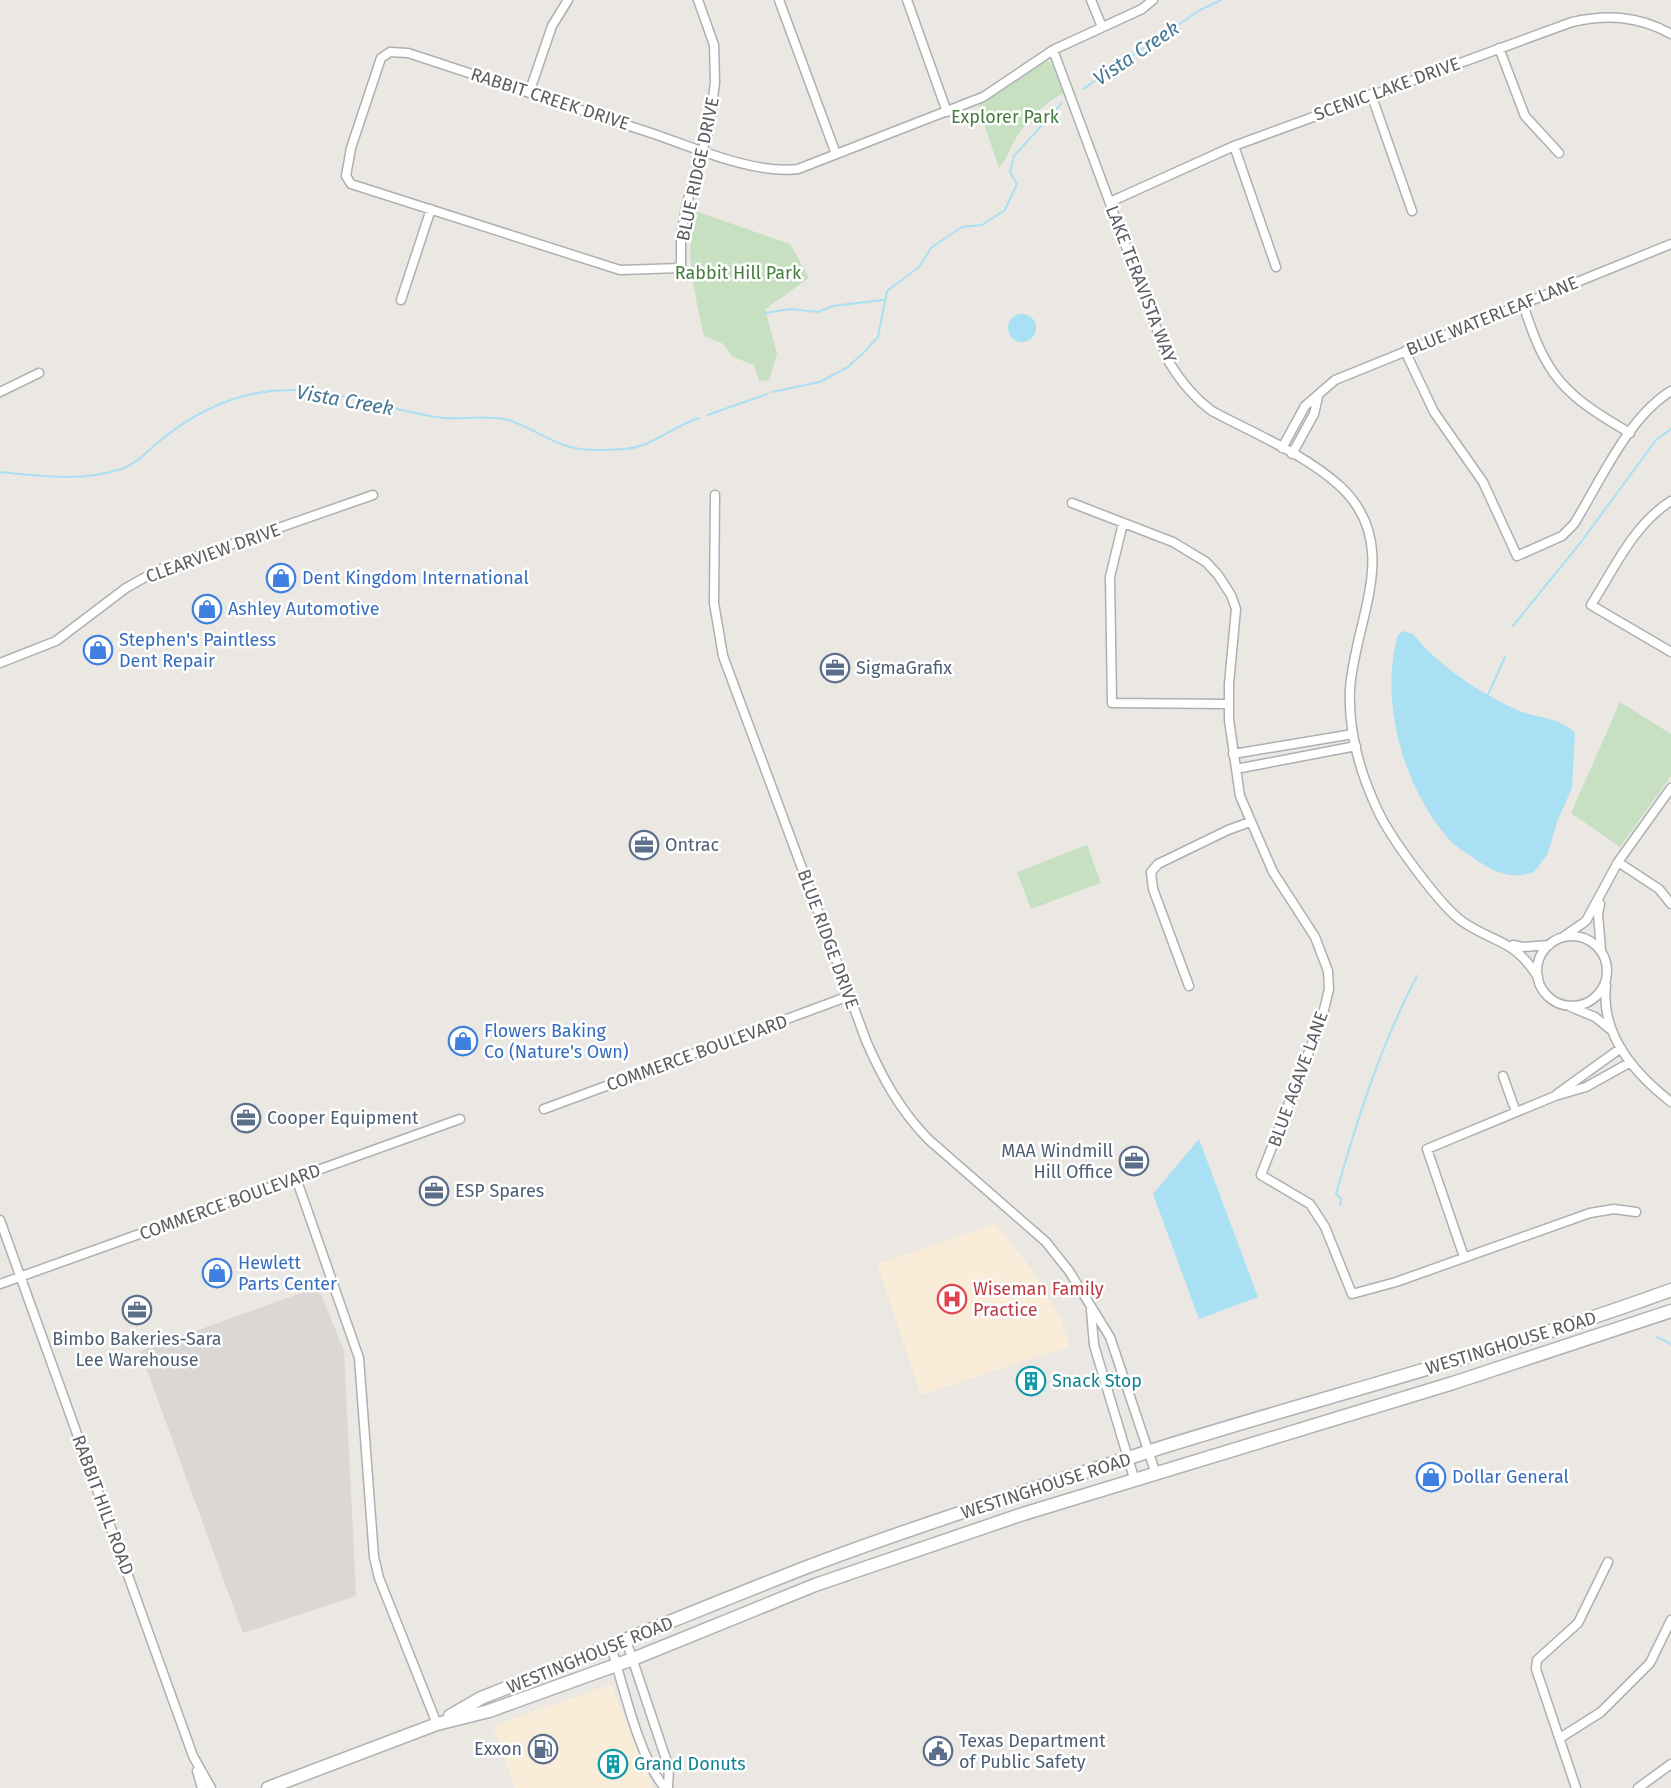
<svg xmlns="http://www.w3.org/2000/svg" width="1671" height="1788" font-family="'Fira Sans',sans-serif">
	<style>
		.commercial { fill: #f9ecd9 }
		.industrial { fill: #dad7d4 }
		.green { fill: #c6e0c1 }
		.water { fill: #a9e0f4 }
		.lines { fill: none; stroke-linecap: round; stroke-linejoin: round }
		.stream { stroke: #a9e0f4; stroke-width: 2 }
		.street-casing { stroke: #adb0b2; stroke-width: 11 }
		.secondary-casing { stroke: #aeb2b5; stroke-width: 15 }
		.street { stroke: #fff; stroke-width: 8 }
		.secondary { stroke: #fff; stroke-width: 12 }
		.labels { text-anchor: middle; stroke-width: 5; stroke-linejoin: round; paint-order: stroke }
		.street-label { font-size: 18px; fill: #5a5e60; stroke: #fff }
		.park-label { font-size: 18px; fill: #457c3e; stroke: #fff }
		.shop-label { font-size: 18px; fill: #366cbe; stroke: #fff; text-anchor: start }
		.service-label { font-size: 18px; fill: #4e5e75; stroke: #fff; text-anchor: start }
		.health-label { font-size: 18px; fill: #be3a42; stroke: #fff; text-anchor: start }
		.culture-label { font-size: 18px; fill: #0d838f; stroke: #fff; text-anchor: start }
		.water-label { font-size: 20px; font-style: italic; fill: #437793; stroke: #fff }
	</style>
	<rect width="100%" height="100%" fill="#ebe7e2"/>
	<path class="commercial" d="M996,1224L1031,1268L1060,1319L1070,1346L921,1395L877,1264Z
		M611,1684L653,1788H515L493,1726Z"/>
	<path class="industrial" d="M318,1287L344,1351L356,1596L243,1633L140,1351Z"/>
	<path class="green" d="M1048,61L1055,66L1064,93C1044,102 1024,124 1013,143C1008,153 1006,160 999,168L978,106L1043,62Z
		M695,211L790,244L809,278L765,309L777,354L769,380L759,381L754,365L733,357L722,343L704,336C695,294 684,253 695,211Z
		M1620,702L1671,734V776L1620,847L1571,813Z
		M1087,845L1101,883L1031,909L1017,872Z"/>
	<path class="water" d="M1008 328a14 14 0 1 1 28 0a14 14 0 1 1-28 0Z
		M1403,631L1413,634C1437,665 1484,696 1520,711C1538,718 1562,718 1575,733L1572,788L1557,822L1548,853L1534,872C1510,880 1494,872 1475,859C1465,852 1454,846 1446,836C1403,785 1379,700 1398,635Z
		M1199,1139L1258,1297L1199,1319L1153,1194Z"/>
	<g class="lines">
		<path class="stream" d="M1083,89L1200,10L1221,0
			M765,313L790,309L818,312L833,306L883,300
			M772,392L820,382L848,367L863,353L878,337L887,291L919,267L931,248L941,241L962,227L982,225L1005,210L1017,184L1010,172L1014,156L1062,103
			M708,415L767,394
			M0,472C40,476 83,482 121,469C137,464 148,450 161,440C197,410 242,390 289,390C338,390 387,409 436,417C460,421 481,414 508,420C529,426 548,441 570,447C585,451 609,450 624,449C653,447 673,426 699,418
			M1513,626L1581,542L1656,440L1671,429
			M1487,697L1505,657
			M1340,1205L1341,1199L1336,1194C1357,1120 1381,1044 1417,976
			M1657,1337L1671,1344"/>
		<g class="street-casing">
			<path id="street" d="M698,0L714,45L715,82L710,124L687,203L681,235V268L620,270L351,184L346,176L351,148L381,58L390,52L408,53C488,79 568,106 648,132C691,146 753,175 798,169L983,97L1053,50L1142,9L1153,0
				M779,0L836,154
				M907,0L947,112
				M1091,0L1102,27
				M1499,48L1525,116L1559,153
				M1053,50L1169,362C1181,382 1193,397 1212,411C1255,434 1305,454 1341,487C1403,546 1355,619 1350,689C1348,731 1360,773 1378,811C1390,837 1440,906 1463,922C1496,944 1514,939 1538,977
				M529,93L552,26L568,0
				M1371,94L1412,211
				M1234,146L1276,267
				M1110,202L1234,146L1572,22C1608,14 1639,16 1671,34
				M401,300L431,209
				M1523,304C1546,377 1564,395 1630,433
				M1405,351L1434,412L1483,482L1517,556L1562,536L1574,524C1600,482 1628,417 1671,391
				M0,392L39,373
				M1282,448L1305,406L1335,380L1671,244
				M1292,454L1314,414L1318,397
				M715,495L714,603L723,656L867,1043C883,1079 900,1110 928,1139L1046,1242L1069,1271L1110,1337L1155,1471
				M1671,501C1634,524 1614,569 1591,605L1671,652
				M1072,503L1173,542L1206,562L1218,575L1231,595L1236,609L1229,684V720L1240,796L1273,872L1315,937L1328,971L1329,989L1322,1018L1261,1175L1310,1204L1325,1227L1352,1294L1396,1282L1590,1213L1614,1209L1636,1212
				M1123,523L1110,577L1112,703L1229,704
				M0,663L56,641L126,588L158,570L373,495
				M1233,754L1353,734
				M1236,769L1356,746
				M1618,862L1659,889L1671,904
				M1600,904L1598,914L1601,950
				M1537 971a35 35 0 1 1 70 0a35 35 0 1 1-70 0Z
				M1563,937L1586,921L1618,862L1671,788
				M1513,945L1523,947L1549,945
				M1606,985C1600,1035 1635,1074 1671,1102
				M1189,986L1153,889L1151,872L1158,864L1228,830L1250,822
				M1571,1007L1595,1017L1611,1030
				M1503,1076L1516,1112
				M1557,1094L1621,1048
				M544,1109L849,996
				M296,1178L359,1358L374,1557L379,1578L437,1724
				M0,1220L193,1756L211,1788
				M1464,1257L1427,1149L1555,1096L1586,1087L1629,1063
				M0,1284L460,1119
				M1091,1310L1094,1345L1134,1478
				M626,1640L669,1768L668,1788
				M611,1646C623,1685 639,1758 665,1788
				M1560,1738L1601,1712L1650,1663L1671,1620
				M197,1771L202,1788
				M1576,1788L1536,1669L1537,1660L1578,1623L1608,1562
				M1638,1788L1671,1764"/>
		</g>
		<g class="secondary-casing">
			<path id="secondary" d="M450,1716L481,1698L524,1681C618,1643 712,1604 807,1567C918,1525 1033,1489 1147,1452C1321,1397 1499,1353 1671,1290
				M268,1788L437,1724L489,1711L633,1659L815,1585L1023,1514L1453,1383L1671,1311"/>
		</g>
		<use href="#street" class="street"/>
		<use href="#secondary" class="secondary"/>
	</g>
	<defs>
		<g id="shop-ring" transform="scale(1.5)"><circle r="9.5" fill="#fff" stroke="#3f7fe0" stroke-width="1.5"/><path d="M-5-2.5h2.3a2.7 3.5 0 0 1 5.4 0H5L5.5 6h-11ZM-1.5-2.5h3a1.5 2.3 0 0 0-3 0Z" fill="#3f7fe0"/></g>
		<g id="office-ring" transform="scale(1.5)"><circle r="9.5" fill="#fff" stroke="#5c6f8a" stroke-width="1.5"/><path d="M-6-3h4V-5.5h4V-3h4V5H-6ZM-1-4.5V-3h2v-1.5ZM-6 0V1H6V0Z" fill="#5c6f8a"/></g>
		<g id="hospital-ring" transform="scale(1.5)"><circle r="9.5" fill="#fff" stroke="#e0444e" stroke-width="1.5"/><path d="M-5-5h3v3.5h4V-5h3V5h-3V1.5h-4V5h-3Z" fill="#e0444e"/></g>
		<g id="building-ring" transform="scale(1.5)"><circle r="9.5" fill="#fff" stroke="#0f9aa8" stroke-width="1.5"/><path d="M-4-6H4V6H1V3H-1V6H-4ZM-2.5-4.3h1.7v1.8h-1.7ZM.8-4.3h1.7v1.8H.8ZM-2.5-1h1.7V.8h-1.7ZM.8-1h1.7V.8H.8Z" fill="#0f9aa8"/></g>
		<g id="fuel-ring" transform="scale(1.5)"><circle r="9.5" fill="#fff" stroke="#5c6f8a" stroke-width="1.5"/><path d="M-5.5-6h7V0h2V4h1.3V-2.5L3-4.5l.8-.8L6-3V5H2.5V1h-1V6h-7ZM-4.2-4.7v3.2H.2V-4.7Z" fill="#5c6f8a"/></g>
		<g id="civic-ring" transform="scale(1.5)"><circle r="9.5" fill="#fff" stroke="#5c6f8a" stroke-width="1.5"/><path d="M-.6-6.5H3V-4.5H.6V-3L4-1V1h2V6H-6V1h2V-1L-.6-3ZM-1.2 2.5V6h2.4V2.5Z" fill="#5c6f8a"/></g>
	</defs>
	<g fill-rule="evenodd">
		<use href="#shop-ring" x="281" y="578"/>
		<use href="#shop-ring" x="207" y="609"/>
		<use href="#shop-ring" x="98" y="650"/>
		<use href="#office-ring" x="835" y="668"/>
		<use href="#office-ring" x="644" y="845"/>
		<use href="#shop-ring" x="463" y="1041"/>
		<use href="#office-ring" x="246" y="1118"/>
		<use href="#office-ring" x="1134" y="1161"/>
		<use href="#office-ring" x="434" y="1191"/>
		<use href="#shop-ring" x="217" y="1273"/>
		<use href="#hospital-ring" x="952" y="1299"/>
		<use href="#office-ring" x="137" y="1310"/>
		<use href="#building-ring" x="1031" y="1381"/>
		<use href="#shop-ring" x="1431" y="1477"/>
		<use href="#fuel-ring" x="543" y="1749"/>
		<use href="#civic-ring" x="938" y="1751"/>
		<use href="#building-ring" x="613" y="1764"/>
	</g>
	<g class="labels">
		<g class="street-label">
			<text transform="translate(1387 89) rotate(-20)" y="6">SCENIC LAKE DRIVE</text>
			<text transform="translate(550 99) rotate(18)" y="6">RABBIT CREEK DRIVE</text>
			<text transform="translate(698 169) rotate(-78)" y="6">BLUE RIDGE DRIVE</text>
			<text transform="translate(1141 284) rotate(69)" y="6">LAKE TERAVISTA WAY</text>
			<text transform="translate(1492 316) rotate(-22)" y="6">BLUE WATERLEAF LANE</text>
			<text transform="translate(213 553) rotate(-20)" y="6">CLEARVIEW DRIVE</text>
			<text transform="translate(828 939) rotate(70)" y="6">BLUE RIDGE DRIVE</text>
			<text transform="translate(697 1053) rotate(-20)" y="6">COMMERCE BOULEVARD</text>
			<text transform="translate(1298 1079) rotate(-70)" y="6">BLUE AGAVE LANE</text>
			<text transform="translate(230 1202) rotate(-20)" y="6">COMMERCE BOULEVARD</text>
			<text transform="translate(1511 1343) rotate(-17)" y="6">WESTINGHOUSE ROAD</text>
			<text transform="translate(1046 1486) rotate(-18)" y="6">WESTINGHOUSE ROAD</text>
			<text transform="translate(103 1505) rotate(70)" y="6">RABBIT HILL ROAD</text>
			<text transform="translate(590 1655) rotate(-22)" y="6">WESTINGHOUSE ROAD</text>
		</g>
		<g class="park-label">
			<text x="1005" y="123">Explorer Park</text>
			<text x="738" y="279">Rabbit Hill Park</text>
		</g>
		<g class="shop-label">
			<text x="302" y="584">Dent Kingdom International</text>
			<text x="228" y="615">Ashley Automotive</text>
			<text x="119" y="646">Stephen's Paintless<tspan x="119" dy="21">Dent Repair</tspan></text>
			<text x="484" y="1037">Flowers Baking<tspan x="484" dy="21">Co (Nature's Own)</tspan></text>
			<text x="238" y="1269">Hewlett<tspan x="238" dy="21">Parts Center</tspan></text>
			<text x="1452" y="1483">Dollar General</text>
		</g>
		<g class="service-label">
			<text x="856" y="674">SigmaGrafix</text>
			<text x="665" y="851">Ontrac</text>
			<text x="267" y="1124">Cooper Equipment</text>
			<text x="1113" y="1157" text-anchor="end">MAA Windmill<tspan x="1113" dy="21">Hill Office</tspan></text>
			<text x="455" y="1197">ESP Spares</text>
			<text x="137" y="1345" text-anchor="middle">Bimbo Bakeries-Sara<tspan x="137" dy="21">Lee Warehouse</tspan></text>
			<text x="959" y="1747">Texas Department<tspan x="959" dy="21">of Public Safety</tspan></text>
			<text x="522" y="1755" text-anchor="end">Exxon</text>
		</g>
		<g class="health-label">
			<text x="973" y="1295">Wiseman Family<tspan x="973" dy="21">Practice</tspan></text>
		</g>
		<g class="culture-label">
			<text x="1052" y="1387">Snack Stop</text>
			<text x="634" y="1770">Grand Donuts</text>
		</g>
		<g class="water-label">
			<text transform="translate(1136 53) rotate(-34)" y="7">Vista Creek</text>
			<text transform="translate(345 400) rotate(10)" y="7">Vista Creek</text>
		</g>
	</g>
</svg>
